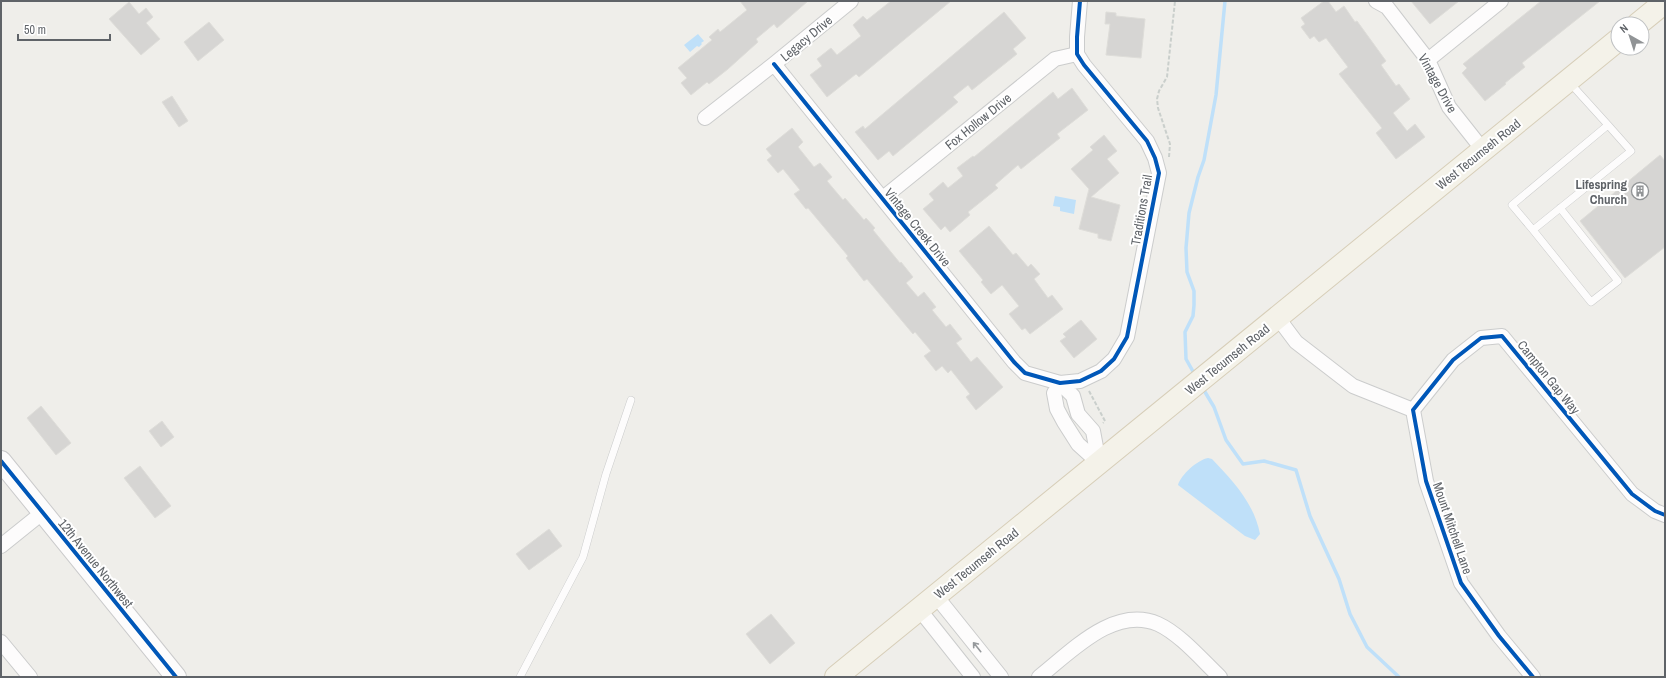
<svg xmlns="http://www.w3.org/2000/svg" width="1666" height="678" font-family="'Archivo Narrow',sans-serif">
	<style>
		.water { fill: #bfe0f9 }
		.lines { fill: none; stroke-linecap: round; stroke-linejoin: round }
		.stream { stroke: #bfe0f9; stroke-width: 3.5 }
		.building { fill: #d6d5d3; stroke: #deddd9 }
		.lane-casing { stroke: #cbcccc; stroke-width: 8 }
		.street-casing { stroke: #cbcccc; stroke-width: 16 }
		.secondary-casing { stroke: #cacacb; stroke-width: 22 }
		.primary-casing { stroke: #d7ceb8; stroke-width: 24 }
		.path { stroke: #cacfcc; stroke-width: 2; stroke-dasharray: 4 2; stroke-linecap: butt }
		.lane { stroke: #fdfcfc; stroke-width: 7 }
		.street { stroke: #fdfcfc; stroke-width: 14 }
		.secondary { stroke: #fdfcfc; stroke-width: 20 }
		.primary { stroke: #f4f2e9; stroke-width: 22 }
		.cycleway-casing { stroke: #fff; stroke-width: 6 }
		.cycleway { stroke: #0057b8; stroke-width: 4 }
		.oneway { stroke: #96999c }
		.labels { text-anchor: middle; stroke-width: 4; stroke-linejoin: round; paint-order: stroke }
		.street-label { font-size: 13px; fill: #5f6368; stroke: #fff }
		.poi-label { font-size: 13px; font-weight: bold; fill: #5f6368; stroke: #fff; text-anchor: end }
	</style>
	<rect width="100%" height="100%" fill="#efeeea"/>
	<path class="water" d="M698,34L704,41L701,43L702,44L699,47L697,46L690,52L684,45Z
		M1055,196L1076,200L1074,214L1060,211V207L1053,206Z
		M1208,458L1212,459C1233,481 1254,503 1260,534L1255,540L1245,536L1178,485C1181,475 1197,460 1208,458Z"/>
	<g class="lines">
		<path class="stream" d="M1195,375L1186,359L1185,332L1193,316L1194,305V291L1187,272L1186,248L1189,213L1198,177L1204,160L1216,95L1225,1
			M1202,387L1214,407L1226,440L1243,464L1264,461L1296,470L1310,516L1339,579L1350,614L1367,647L1399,677"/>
	</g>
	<path class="building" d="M740,1H808L777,28L774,24L756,39L758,42L728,69L709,84L707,82L691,95L681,83L687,78L678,68L712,40L709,37L718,29L720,32L747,10Z
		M891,1H951L859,77L856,74L827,97L810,75L822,66L817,59L831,48L837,55L861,36L853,25L863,16L867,20Z
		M1324,1H1328L1336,12L1344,6L1355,22L1357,21L1386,61L1381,65L1396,86L1399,84L1410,99L1393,113L1407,131L1415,124L1425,137L1396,159L1376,133L1382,128L1339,74L1348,67L1326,38L1319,42L1314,36L1310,39L1301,27L1305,24L1301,18Z
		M1411,1H1459L1430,24Z
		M1541,1H1600L1522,63L1525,67L1505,83L1506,84L1485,101L1462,73L1467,68L1463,64Z
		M129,2L139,14L146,8L153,17L146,23L160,39L141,55L109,19Z
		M1004,12L1026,38L1013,49L1017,54L972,90L968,85L953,97L958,102L893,156L889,151L878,160L855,132L863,126L865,129Z
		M1106,12L1116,13V16L1145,19L1141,58L1106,55L1110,24H1105Z
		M209,22L224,40L198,61L184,42Z
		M1072,88L1088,110L1057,134L1060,138L1021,169L1018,165L995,185L998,188L968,212L970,215L950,232L945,226L941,230L923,209L934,200L929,194L943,182L948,188L963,176L957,168L973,156L974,157L1053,92L1058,99Z
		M172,96L188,121L179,127L162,102Z
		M792,128L803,142L798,147L814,167L820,163L832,177L827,181L843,200L845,198L864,220L866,218L875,228L873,230L900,263L901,262L913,277L906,283L918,297L924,292L936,307L932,310L946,327L950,324L962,339L956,343L971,362L977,357L1003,387L976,410L966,397L970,394L951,370L948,373L942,366L936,371L924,356L931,351L915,332L913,334L867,279L864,281L846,258L848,256L808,208L806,209L794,194L800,190L783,169L778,173L767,160L772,156L766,149Z
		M1104,135L1117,151L1107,159L1119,173L1091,197L1120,205L1111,241L1098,238V234L1079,229L1089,189L1071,169L1093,150L1090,147Z
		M1660,155L1665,161V247L1625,278L1580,221Z
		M989,226L1013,255L1016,253L1028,267L1031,264L1040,274L1034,279L1048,298L1052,295L1063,309L1030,334L1025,328L1022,330L1009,314L1019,306L1002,285L991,294L981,282L983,280L959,251Z
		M1081,320L1097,339L1074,358L1060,341L1066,337L1063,334Z
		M41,406L71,443L56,455L27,418Z
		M162,421L174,437L161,447L149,431Z
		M140,466L171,506L155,518L124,478Z
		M549,529L562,546L529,570L516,554Z
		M771,614L795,643L770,664L746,634Z"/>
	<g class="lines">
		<g class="lane-casing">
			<path id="lane" d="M1570,83L1608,125L1512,205L1533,230L1631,151L1608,125
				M1533,230L1591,302L1618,281L1560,208
				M520,677L583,557L606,474L631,400"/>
		</g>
		<g class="street-casing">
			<path id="street" d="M1376,1L1387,7L1428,60L1449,107L1483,150
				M1428,60L1501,1
				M774,64L1014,362L1025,373L1060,383L1080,381L1101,371L1114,359L1127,337L1159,173L1155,158L1147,141L1084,65L1077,54V37L1080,1
				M705,118L774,64L851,1
				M883,198L1055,59L1077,54
				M1278,318L1296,342L1353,386L1413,410
				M1060,383L1073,396L1078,414L1093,431L1099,463L1078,444L1064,422L1057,409L1054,393Z
				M1413,410L1453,360L1481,338L1502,336L1632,494L1655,511L1665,515
				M1413,410L1426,481L1461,583L1499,636L1533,677
				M1,546L42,513
				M936,596L1001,677
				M919,609L973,677
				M1,642L30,677
				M1039,677C1071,652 1114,605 1158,624C1180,634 1202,660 1220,677"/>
		</g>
		<g class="secondary-casing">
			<path id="secondary" d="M1,461L176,677"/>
		</g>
		<g class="primary-casing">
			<path id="primary" d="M1638,24L1665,2
				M836,677L1618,40"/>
		</g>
		<path class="path" d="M1169,157L1170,144L1158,108L1157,99L1159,91L1167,77L1175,1
			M1089,391L1105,421L1103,423"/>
		<use href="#lane" class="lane"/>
		<use href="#street" class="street"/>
		<use href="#secondary" class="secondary"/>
		<use href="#primary" class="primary"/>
		<g class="cycleway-casing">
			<path id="cycleway" d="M774,64L1014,362L1025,373L1060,383L1080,381L1101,371L1114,359L1127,337L1159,173L1155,158L1147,141L1084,65L1077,54V37L1080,1
				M1,461L176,677
				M1533,677L1499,636L1461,583L1426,481L1413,410L1453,360L1481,338L1502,336L1632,494L1655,511L1665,515"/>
		</g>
		<use href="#cycleway" class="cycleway"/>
	</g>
	<defs><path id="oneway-shaft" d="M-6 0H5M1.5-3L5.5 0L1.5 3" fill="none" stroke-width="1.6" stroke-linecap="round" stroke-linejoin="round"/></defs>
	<use class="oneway" href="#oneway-shaft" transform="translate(977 647) rotate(-129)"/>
	<defs>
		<g id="building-ring" transform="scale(0.9)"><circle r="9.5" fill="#fff" stroke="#919496" stroke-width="1.5"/><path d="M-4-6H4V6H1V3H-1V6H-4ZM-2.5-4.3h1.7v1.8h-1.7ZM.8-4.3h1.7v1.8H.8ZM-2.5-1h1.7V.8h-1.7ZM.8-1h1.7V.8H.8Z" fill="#919496"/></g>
	</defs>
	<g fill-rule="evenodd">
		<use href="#building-ring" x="1640" y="191"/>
	</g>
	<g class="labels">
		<g class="street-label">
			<text transform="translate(806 38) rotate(-40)" y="5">Legacy Drive</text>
			<text transform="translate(1438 83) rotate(61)" y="5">Vintage Drive</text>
			<text transform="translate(978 121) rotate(-39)" y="5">Fox Hollow Drive</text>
			<text transform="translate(1478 154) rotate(-39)" y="5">West Tecumseh Road</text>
			<text transform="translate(1141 210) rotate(-80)" y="5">Traditions Trail</text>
			<text transform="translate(918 227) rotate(51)" y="5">Vintage Creek Drive</text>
			<text transform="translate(1227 359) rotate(-39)" y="5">West Tecumseh Road</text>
			<text transform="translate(1549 377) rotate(51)" y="5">Campton Gap Way</text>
			<text transform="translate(1453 528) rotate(71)" y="5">Mount Mitchell Lane</text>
			<text transform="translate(96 563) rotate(51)" y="5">12th Avenue Northwest</text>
			<text transform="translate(976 563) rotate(-39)" y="5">West Tecumseh Road</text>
		</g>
		<g class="poi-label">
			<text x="1627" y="189">Lifespring<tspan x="1627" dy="15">Church</tspan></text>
		</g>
	</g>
	<rect width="1666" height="678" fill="none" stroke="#5f6368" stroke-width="4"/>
	<g transform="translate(1630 36) rotate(321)"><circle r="19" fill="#ffffff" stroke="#bfc1c3"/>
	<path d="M0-3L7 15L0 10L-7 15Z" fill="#919496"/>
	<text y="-6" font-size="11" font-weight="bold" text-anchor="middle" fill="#5f6368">N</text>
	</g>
	<path d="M18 34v6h92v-6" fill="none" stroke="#5f6368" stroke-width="2"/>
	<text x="24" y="34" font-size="12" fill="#5f6368" stroke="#ffffff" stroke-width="3" paint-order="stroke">50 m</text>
</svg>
